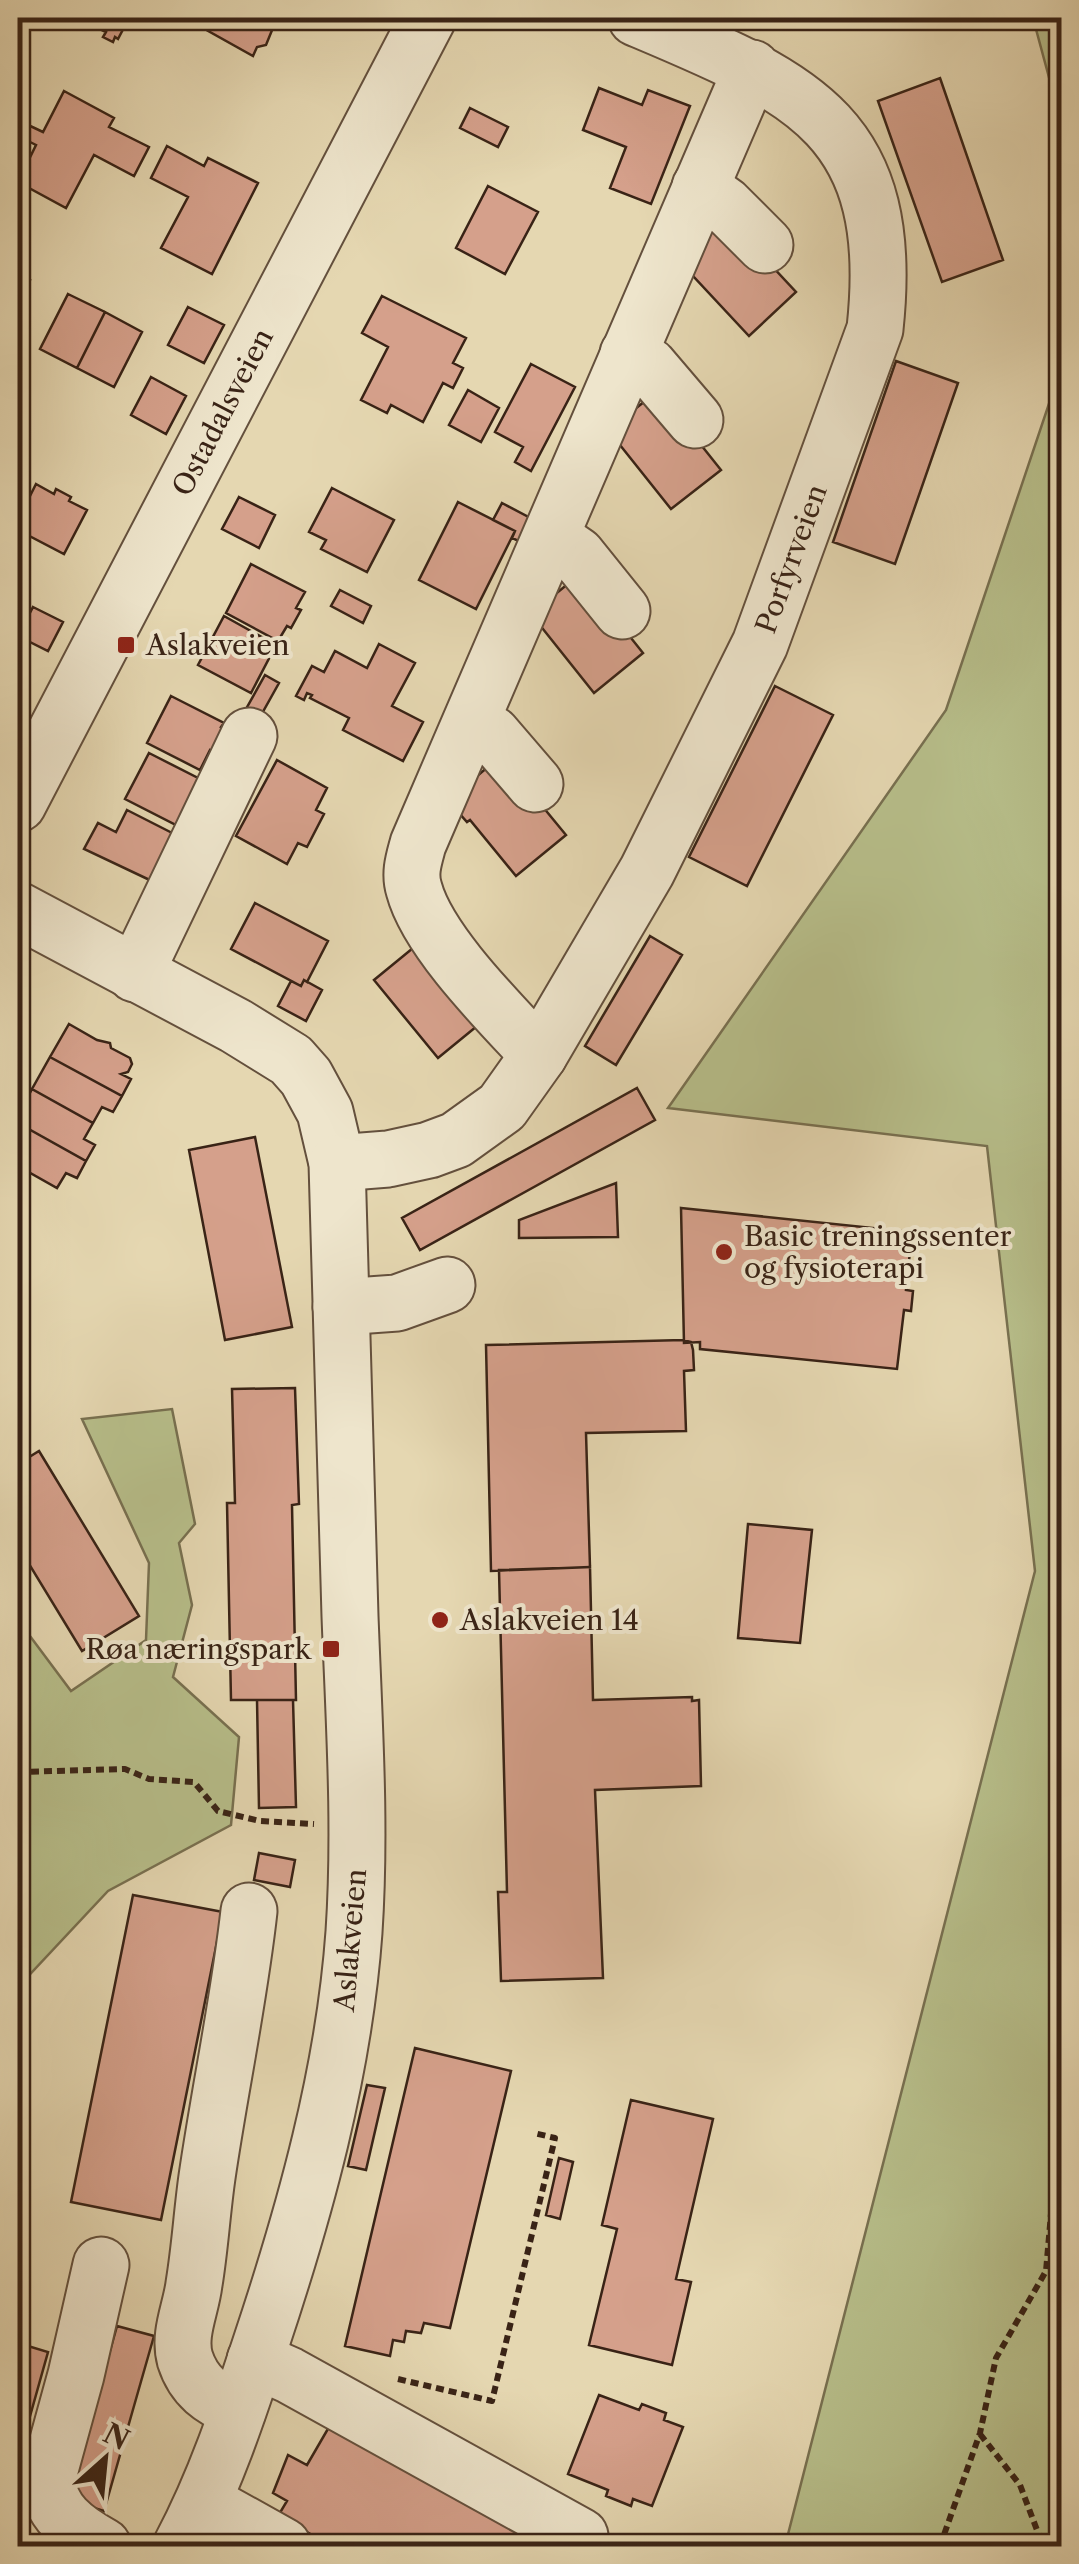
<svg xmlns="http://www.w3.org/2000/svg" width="1079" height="2564" font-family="'Libre Caslon Text',serif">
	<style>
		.green { fill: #b7be8a; stroke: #787050; stroke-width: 2.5 }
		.building { fill: #d5a08b; stroke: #392316; stroke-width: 2.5 }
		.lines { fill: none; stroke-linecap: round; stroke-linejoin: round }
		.minor-casing { stroke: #64503d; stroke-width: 59 }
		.path { stroke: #392316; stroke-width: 6; stroke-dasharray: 8 5; stroke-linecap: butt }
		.minor { stroke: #eee5cc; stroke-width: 55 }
		.poi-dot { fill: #8f2418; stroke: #eee5cc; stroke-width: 4 }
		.labels { text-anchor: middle; stroke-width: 8; stroke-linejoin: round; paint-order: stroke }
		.street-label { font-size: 28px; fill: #392316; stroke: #eee5cc }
		.poi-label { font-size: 28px; fill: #392316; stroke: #eee5cc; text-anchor: start }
	</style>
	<rect width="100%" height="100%" fill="#e5d7b1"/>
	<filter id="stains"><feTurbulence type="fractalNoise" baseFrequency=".002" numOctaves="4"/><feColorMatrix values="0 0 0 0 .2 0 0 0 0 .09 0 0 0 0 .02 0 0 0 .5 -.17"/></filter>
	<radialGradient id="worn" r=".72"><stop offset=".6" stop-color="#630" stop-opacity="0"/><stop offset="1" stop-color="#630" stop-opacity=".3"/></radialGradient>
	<path class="green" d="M1033,18H1061V122Z
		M1061,368V2546H785L1035,1571L987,1146L668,1108L946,710Z
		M172,1409L195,1524L179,1543L192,1605L173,1677L239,1737L231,1825L108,1891L18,1987V1620L71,1691L146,1640L149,1563L82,1419Z"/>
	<path class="building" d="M77,18H129L118,39L115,37L113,42L103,37L106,32Z
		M185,18H277L266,45L257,47L253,56Z
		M940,78L1003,260L942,282L878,101Z
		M599,88L642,105L648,90L690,106L651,204L610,188L626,147L583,130Z
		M64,91L114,118L109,127L149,147L134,176L94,155L66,208L18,182L36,145L20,137L26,124L43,132Z
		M470,108L508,127L498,147L460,128Z
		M167,146L204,166L208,158L258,183L212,274L161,248L188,197L151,178Z
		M488,186L538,212L505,274L456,248Z
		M727,218L796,292L749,336L680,262Z
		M18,273L30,280L18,305Z
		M68,294L105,312L77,368L40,349Z
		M382,296L466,338L453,363L463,368L453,388L443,383L423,422L391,405L387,413L361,400L388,347L362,333Z
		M188,307L224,325L204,363L168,345Z
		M105,312L142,332L114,387L77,368Z
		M896,361L958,383L895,564L833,542Z
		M531,364L575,387L531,471L515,462L523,447L495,432Z
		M151,377L186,396L166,434L131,415Z
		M468,390L499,408L481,442L449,425Z
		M658,391L721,470L671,509L608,430Z
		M36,484L54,494L56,489L71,497L69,501L87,510L64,554L18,530V520Z
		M332,488L394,520L367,572L321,549L326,540L309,532Z
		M239,497L275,515L259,548L222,529Z
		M458,502L515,531L476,609L419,580Z
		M502,503L538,522L527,545L512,538L515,531L493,520Z
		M251,564L305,592L296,608L301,610L291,628L287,626L278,641L226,613Z
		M580,574L643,653L594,693L531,614Z
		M340,590L371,606L363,623L331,606Z
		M33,607L63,622L48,651L18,636Z
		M224,616L276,645L251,693L198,665Z
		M379,644L415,663L392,706L423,722L403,761L343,730L349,718L310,698L312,695L307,693L304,700L296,696L312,666L324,672L335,651L367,668Z
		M265,675L279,683L260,717L246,709Z
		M775,686L833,715L747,886L689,857Z
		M171,696L224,723L221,727L234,734L217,754L210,750L200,770L147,743Z
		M149,753L202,780L178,826L125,799Z
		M501,756L566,835L516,876L470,820L467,822L459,813L452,797Z
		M277,760L327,788L316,810L324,814L307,847L298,843L287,864L236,836Z
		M127,810L180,837L156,883L84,849L98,823L116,832Z
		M255,903L328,941L307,982L304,980L301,986L231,949Z
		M650,936L682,955L616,1065L585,1046Z
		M424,939L488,1017L438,1058L374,980Z
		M304,980L322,990L306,1021L278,1006L291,981L301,986Z
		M69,1024L97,1040L110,1043L111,1048L130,1058L132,1064L128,1072L121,1074L131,1079L122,1096L50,1057Z
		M50,1057L122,1096L113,1112L102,1107L93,1123L32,1089Z
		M637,1088L655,1120L420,1250L402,1218Z
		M32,1089L93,1123L84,1139L95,1145L86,1161L18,1123V1116Z
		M18,1123L86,1161L77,1178L66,1173L57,1188L18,1166Z
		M255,1137L292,1327L225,1340L189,1150Z
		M616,1183L618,1237L519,1238V1220Z
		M681,1208L912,1232L906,1290L913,1291L911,1311L904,1310L897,1369L700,1349V1342L684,1343Z
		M683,1340L691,1342L693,1350L694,1370L684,1371L686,1431L586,1433L590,1567L491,1571L486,1345Z
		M295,1388L299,1504L292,1505L296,1700H231L227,1503H235L232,1389Z
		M39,1451L139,1616L82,1651L18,1546V1464Z
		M748,1524L812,1530L800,1643L738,1638Z
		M590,1567L593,1700L692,1697V1701L699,1700L701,1786L595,1790L603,1978L501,1981L498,1892H507L499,1570Z
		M257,1700H293L296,1807L259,1808Z
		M259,1853L295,1860L290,1887L254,1880Z
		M133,1895L223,1912L161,2220L71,2202Z
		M415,2048L511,2071L450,2328L424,2323L421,2333L406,2331L404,2342L393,2340L390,2356L345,2346Z
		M367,2085L385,2088L366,2170L348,2166Z
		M631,2100L713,2119L676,2279L691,2282L672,2365L589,2345L617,2229L602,2225Z
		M559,2158L573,2162L560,2219L546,2215Z
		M117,2326L154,2336L104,2511L68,2500Z
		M18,2343L48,2352L18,2459Z
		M599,2395L639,2410L642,2404L666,2413L664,2420L683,2427L652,2506L633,2499L631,2506L606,2496L608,2490L568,2474Z
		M329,2427L542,2546H332L278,2516L287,2501L273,2493L288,2455L307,2465Z"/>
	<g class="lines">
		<g class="minor-casing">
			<g id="minor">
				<path d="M700,187L725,205L765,245"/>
				<path d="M628,354L649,366L695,420"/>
				<path d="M551,537L577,555L622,611"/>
				<path d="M472,722L492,734L535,784"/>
				<path id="s1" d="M18,804L428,18"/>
				<path d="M18,910L236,1026L291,1060L306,1077L325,1112L337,1163C341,1314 345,1465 350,1616C354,1721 361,1827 354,1932C344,2072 305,2211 261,2343C238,2413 215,2482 181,2546"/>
				<path d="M135,974L249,736"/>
				<path d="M539,1055C501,1014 428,942 414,889C409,873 414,859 418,844L752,68"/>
				<path id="s2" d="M337,1163L388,1159L429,1150L456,1140L502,1107L539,1055L647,871L760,644L875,329C897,125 802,88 636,18"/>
				<path d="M341,1307L397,1303L447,1285"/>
				<path d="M101,2265L76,2375L48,2477C47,2511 76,2531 103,2546"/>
				<path d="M255,2360L289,2375L580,2536"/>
				<path d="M238,2410C212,2399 194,2387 185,2359C178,2334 191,2309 194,2284C200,2248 202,2212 207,2177C220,2088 239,2001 249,1911"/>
				<path d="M204,2502L283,2546"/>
			</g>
		</g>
		<path class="path" d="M18,1772L125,1769L149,1779L194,1782L218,1811L260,1821L314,1824
			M398,2379L492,2401L555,2138L534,2133
			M980,2434L1020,2485L1043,2546
			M940,2546L980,2433L996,2358L1046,2271L1062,2088"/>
		<use href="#minor" class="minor"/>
	</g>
	<g class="poi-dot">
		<rect x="116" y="635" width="20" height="20" rx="5"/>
		<circle cx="724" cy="1252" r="10"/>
		<circle cx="440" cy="1620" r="10"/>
		<rect x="321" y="1639" width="20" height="20" rx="5"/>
	</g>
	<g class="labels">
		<g class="street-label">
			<text dy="10" stroke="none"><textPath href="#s1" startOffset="442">Ostadalsveien</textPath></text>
			<text dy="10" stroke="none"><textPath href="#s2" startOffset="800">Porfyrveien</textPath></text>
			<text transform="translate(350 1940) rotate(-85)" y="10">Aslakveien</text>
		</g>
		<g class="poi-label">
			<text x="146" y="655">Aslakveien</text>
			<text x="744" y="1246">Basic treningssenter<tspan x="744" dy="32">og fysioterapi</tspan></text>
			<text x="460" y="1630">Aslakveien 14</text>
			<text x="311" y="1659" text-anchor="end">Røa næringspark</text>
		</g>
	</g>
	<rect width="1079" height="2564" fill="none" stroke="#e5d7b1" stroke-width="60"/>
	<rect x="20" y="20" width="1039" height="2524" fill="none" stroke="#392316" stroke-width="5"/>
	<rect x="30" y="30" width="1019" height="2504" fill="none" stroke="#392316" stroke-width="2.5"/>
	<g transform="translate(105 2459) rotate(27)" stroke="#eee5cc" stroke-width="8" paint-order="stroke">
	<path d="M0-8L18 38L0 25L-18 38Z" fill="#392316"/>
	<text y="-15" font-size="28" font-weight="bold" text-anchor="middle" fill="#392316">N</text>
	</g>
	<rect width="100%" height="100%" filter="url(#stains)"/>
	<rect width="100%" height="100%" fill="url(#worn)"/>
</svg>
